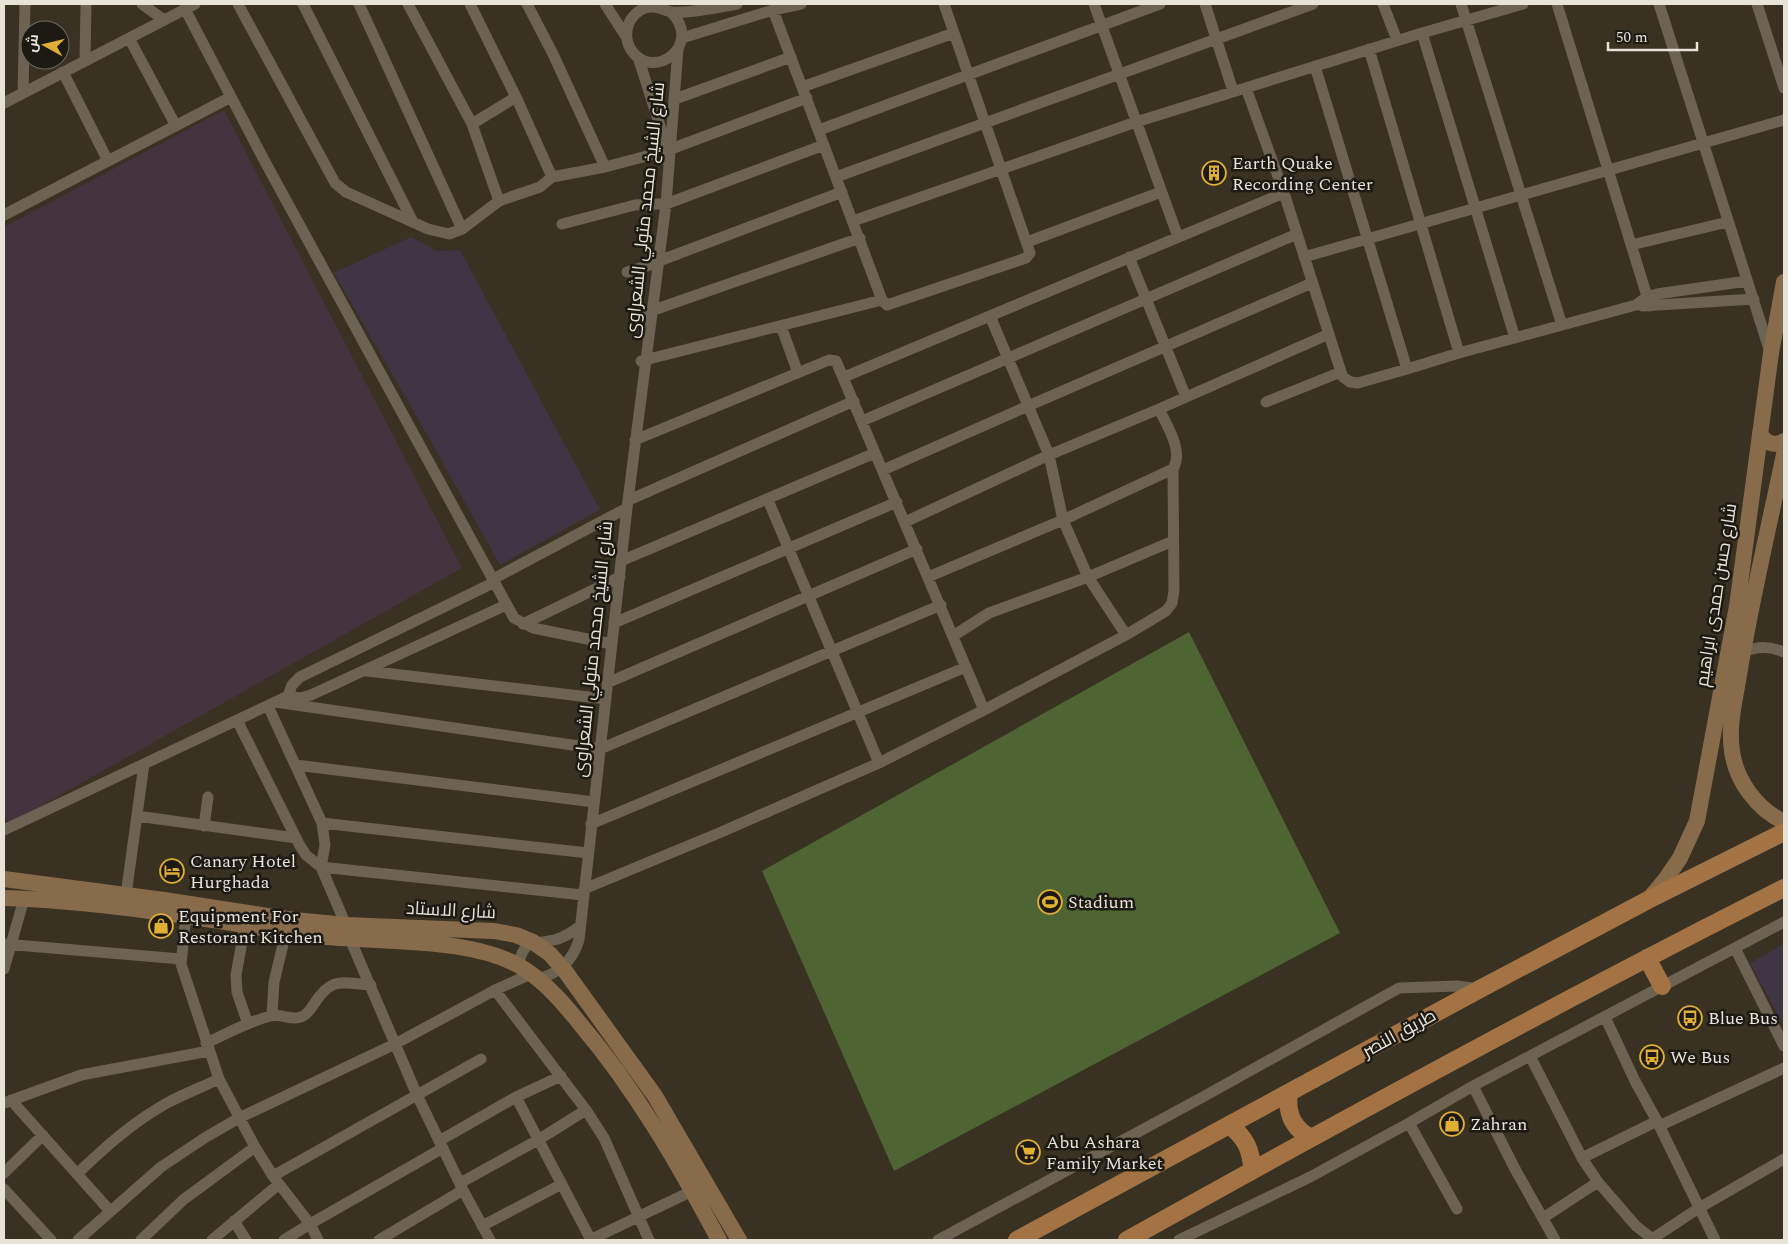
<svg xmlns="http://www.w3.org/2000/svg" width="1788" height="1244" font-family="Spectral,Cairo,serif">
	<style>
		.industrial { fill: #45343f }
		.education { fill: #403545 }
		.park { fill: #4e6433 }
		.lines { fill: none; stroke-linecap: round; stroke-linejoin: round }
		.minor { stroke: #6c6352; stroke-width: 11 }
		.secondary { stroke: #886b4b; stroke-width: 16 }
		.primary { stroke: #a37344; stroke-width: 18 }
		.labels { text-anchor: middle; stroke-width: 5; stroke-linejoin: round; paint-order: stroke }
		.poi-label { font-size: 18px; fill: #e8e3d9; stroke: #1d1a13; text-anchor: start }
		.street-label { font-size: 18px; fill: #e8e3d9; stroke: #1d1a13 }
	</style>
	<rect width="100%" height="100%" fill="#393122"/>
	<path class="industrial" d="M224,110L462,568L9,824L4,814V227Z"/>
	<path class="education" d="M411,237L437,251L460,250L600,510L500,565L430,440L334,273Z
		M1784,944V1026L1750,963Z"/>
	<path class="park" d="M1189,632L1340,933L894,1171L762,871Z"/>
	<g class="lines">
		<path class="minor" d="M142,4L164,20
			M238,4L335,183L346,192L428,229L449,234L462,229L499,201L540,187L552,177L605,167L662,152
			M303,4L413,222
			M359,4L462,229
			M408,4L472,124L499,201
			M470,4L516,97L552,177
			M527,4L553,54L605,167
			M605,4L627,38
			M1094,4L1178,237
			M1205,4L1233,91
			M1383,4L1397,40
			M1461,4L1562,325
			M1557,4L1650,306
			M1659,4L1770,352
			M1757,4L1784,88
			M185,9L263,158L514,618L533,628L612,644
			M773,10L882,300L887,305L1026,258L1030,253L944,4
			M671,12C705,46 650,84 630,48C626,41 626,33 628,26C631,16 640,8 650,7C659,6 664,11 672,12C688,14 720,7 737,4
			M1422,33L1515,338
			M129,38L176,126
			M682,38L773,10L801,4
			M1369,49L1459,353
			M638,57L661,129L662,159
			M85,60L86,4
			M1315,66L1407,369
			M63,72L108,161
			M802,87L954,33
			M1246,88L1284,193L1341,372L1343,377L1350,382L1358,383L1407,369L1459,353L1636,305L1647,297L1657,294L1747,281
			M23,93L25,4
			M675,99L791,57
			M4,103L195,4
			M472,124L516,97
			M819,130L1160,4
			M671,149L807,98
			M836,177L1313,4
			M666,204L824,145
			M4,215L231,97
			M853,221L1136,122L1422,33L1523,4
			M562,224L635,205L659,204
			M1027,242L1161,192
			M1631,245L1728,222
			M1129,257L1186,397
			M1304,257L1784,120
			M659,261L842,192
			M627,272L653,264
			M1642,306L1754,299
			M648,312L860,238
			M990,316L1049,455L1063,520L1088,577L1126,635
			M781,326L798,373
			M641,361L882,300
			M844,377L1284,193
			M1266,402L1341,372
			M1159,409C1167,426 1184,451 1173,469
			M862,421L1297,234
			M635,440L829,360L836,361L984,710
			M883,470L1028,406L1312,283
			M629,500L854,401
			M768,500L879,763
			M905,522L1049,455L1159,409L1329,334
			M621,561L875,453
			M493,579L627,508
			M614,623L897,502
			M523,624L620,577
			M953,636L989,613L1088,577L1173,541
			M1743,652C1758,646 1769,646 1784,652
			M367,671L606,699
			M607,683L917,549
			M288,696L292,685L300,677L495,582
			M275,702L600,749L941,605
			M268,706L322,823L325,845L321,867L346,925
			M237,720L299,844L306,855L321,867L583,895
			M296,765L594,802
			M137,816L296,838
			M322,823L588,853
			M591,824L966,667
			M204,826L208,797
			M4,830L288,696L300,698L311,695L506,605
			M584,889L719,833L879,763L984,710L1126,635L1166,611L1172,603L1174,591L1173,469L1063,520L928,577
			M126,895L144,764
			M186,916L181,964L219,1079L255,1147L273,1176L310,1224L318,1240
			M245,925L236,975L237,992L248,1024
			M350,939L417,1095L463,1190L490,1240
			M4,944L181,959
			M1735,948L1784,1046
			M518,965C525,938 532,945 554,940C563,938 571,933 579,927
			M4,969L24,899
			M538,979C559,973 572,962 579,940L627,508L666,204L678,49
			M495,990L586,1110L604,1138L649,1240
			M272,1015L274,982L286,932
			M1605,1017L1635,1081L1657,1121L1715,1240
			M206,1043C227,1034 248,1021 271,1016C281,1013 292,1021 301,1017C307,1015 311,1009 314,1004C332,976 341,983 371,985
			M1530,1056L1582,1158L1598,1182L1636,1226L1654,1240
			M1473,1086L1515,1169L1555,1240
			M516,1097L591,1240
			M11,1100L110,1211
			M4,1103L81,1075L209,1051
			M1409,1123L1457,1209
			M1659,1126L1784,1068
			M439,1141L516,1097L561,1076
			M1582,1158L1657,1121
			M4,1173L43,1135
			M77,1174C105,1147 133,1122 167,1103C184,1094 202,1087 219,1079
			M273,1176L481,1059
			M460,1183L538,1140L586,1110
			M4,1189L51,1240
			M1543,1218L1598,1182
			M234,1221L246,1240
			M482,1226L562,1184
			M1652,1239L1699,1208L1784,1159
			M78,1240L161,1167L206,1137L239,1118L395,1044L495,990L531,974
			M141,1240L183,1200L255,1147
			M212,1240L279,1184
			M284,1240L310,1224L443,1148
			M379,1240L463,1190
			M590,1240L692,1191
			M938,1240L1201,1098L1399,988L1457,986L1480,989
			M1179,1240L1310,1177L1409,1123L1473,1086L1784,922"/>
		<path class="secondary" d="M1760,433C1765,443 1774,447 1784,441
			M1784,454C1769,527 1751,601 1739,675C1735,700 1728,726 1732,751C1736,781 1757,809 1784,822
			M4,879L164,900L294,920L346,925L494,931L516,935L533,942L550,954L565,971L655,1096L739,1240
			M4,898C65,900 125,907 185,916C230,922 274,931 318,936C378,943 476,936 526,970C548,985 565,1005 581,1025C636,1090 679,1165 719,1240
			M1649,899L1665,880L1680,858L1697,821L1737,606L1771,353L1784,282"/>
		<path class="primary" d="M1647,958L1662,986
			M1289,1093C1286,1114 1293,1128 1311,1138
			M1229,1125C1245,1137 1252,1150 1252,1171
			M1017,1240L1480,989L1648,900L1784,832
			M1127,1240C1344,1119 1562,1000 1784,888"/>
	</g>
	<defs>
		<g id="building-ring" transform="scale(1.25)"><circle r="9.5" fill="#1d1a13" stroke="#e1af34" stroke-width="1.5"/><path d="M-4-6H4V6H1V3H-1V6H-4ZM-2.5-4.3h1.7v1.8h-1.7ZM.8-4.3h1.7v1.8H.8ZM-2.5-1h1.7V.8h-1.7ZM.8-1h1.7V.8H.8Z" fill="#e1af34"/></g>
		<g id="hotel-ring" transform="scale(1.25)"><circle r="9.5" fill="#1d1a13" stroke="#e1af34" stroke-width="1.5"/><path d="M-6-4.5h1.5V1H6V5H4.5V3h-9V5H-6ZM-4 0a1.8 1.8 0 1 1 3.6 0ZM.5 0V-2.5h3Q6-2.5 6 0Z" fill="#e1af34"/></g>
		<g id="stadium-ring" transform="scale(1.25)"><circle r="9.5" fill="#1d1a13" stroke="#e1af34" stroke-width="1.5"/><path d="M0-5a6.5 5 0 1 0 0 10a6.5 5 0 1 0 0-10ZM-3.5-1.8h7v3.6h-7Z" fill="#e1af34"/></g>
		<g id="shop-ring" transform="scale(1.25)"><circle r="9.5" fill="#1d1a13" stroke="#e1af34" stroke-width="1.5"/><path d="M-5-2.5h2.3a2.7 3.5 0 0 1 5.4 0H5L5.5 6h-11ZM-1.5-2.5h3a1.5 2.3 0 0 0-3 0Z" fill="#e1af34"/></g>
		<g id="bus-ring" transform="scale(1.25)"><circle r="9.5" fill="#1d1a13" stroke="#e1af34" stroke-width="1.5"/><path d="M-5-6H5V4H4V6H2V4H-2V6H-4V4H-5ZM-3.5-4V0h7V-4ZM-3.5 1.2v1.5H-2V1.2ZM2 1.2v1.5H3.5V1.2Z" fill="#e1af34"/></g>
		<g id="supermarket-ring" transform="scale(1.25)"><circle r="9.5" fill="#1d1a13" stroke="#e1af34" stroke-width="1.5"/><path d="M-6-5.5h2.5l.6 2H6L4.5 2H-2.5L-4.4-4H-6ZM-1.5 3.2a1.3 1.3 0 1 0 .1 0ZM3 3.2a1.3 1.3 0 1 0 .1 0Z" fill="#e1af34"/></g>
	</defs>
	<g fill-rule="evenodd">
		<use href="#building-ring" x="1214" y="173"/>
		<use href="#hotel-ring" x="172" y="871"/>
		<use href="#stadium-ring" x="1050" y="902"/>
		<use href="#shop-ring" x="161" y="926"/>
		<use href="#bus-ring" x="1690" y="1018"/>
		<use href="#bus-ring" x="1652" y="1057"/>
		<use href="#shop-ring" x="1452" y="1124"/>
		<use href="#supermarket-ring" x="1028" y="1152"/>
	</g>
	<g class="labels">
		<g class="poi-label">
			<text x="1232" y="169">Earth Quake<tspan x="1232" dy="21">Recording Center</tspan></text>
			<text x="190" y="867">Canary Hotel<tspan x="190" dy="21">Hurghada</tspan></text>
			<text x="1068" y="908">Stadium</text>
			<text x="178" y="922">Equipment For<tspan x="178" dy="21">Restorant Kitchen</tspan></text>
			<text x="1708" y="1024">Blue Bus</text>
			<text x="1670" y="1063">We Bus</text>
			<text x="1470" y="1130">Zahran</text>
			<text x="1046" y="1148">Abu Ashara<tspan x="1046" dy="21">Family Market</tspan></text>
		</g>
		<g class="street-label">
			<text transform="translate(645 210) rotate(-84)" y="6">شارع الشيخ محمد متولي الشعراوى</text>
			<text transform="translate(1716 595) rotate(-81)" y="6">شارع حسن حمدى ابراهيم</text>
			<text transform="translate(593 649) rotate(-84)" y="6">شارع الشيخ محمد متولي الشعراوى</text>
			<text transform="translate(451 910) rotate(3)" y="6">شارع الاستاد</text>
			<text transform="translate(1399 1033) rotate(-29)" y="6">طريق النصر</text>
		</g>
	</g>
	<rect width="1788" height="1244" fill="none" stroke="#e8e3d9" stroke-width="10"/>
	<g transform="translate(45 45) rotate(278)"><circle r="24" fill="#1d1a13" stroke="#6e6a62"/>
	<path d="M0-4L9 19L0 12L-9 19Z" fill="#e1af34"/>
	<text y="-8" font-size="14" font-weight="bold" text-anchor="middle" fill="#e8e3d9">ش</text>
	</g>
	<path d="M1608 42v8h89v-8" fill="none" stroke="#e8e3d9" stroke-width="2.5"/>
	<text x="1616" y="42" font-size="15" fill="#e8e3d9" stroke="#1d1a13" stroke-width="4" paint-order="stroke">50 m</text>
</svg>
